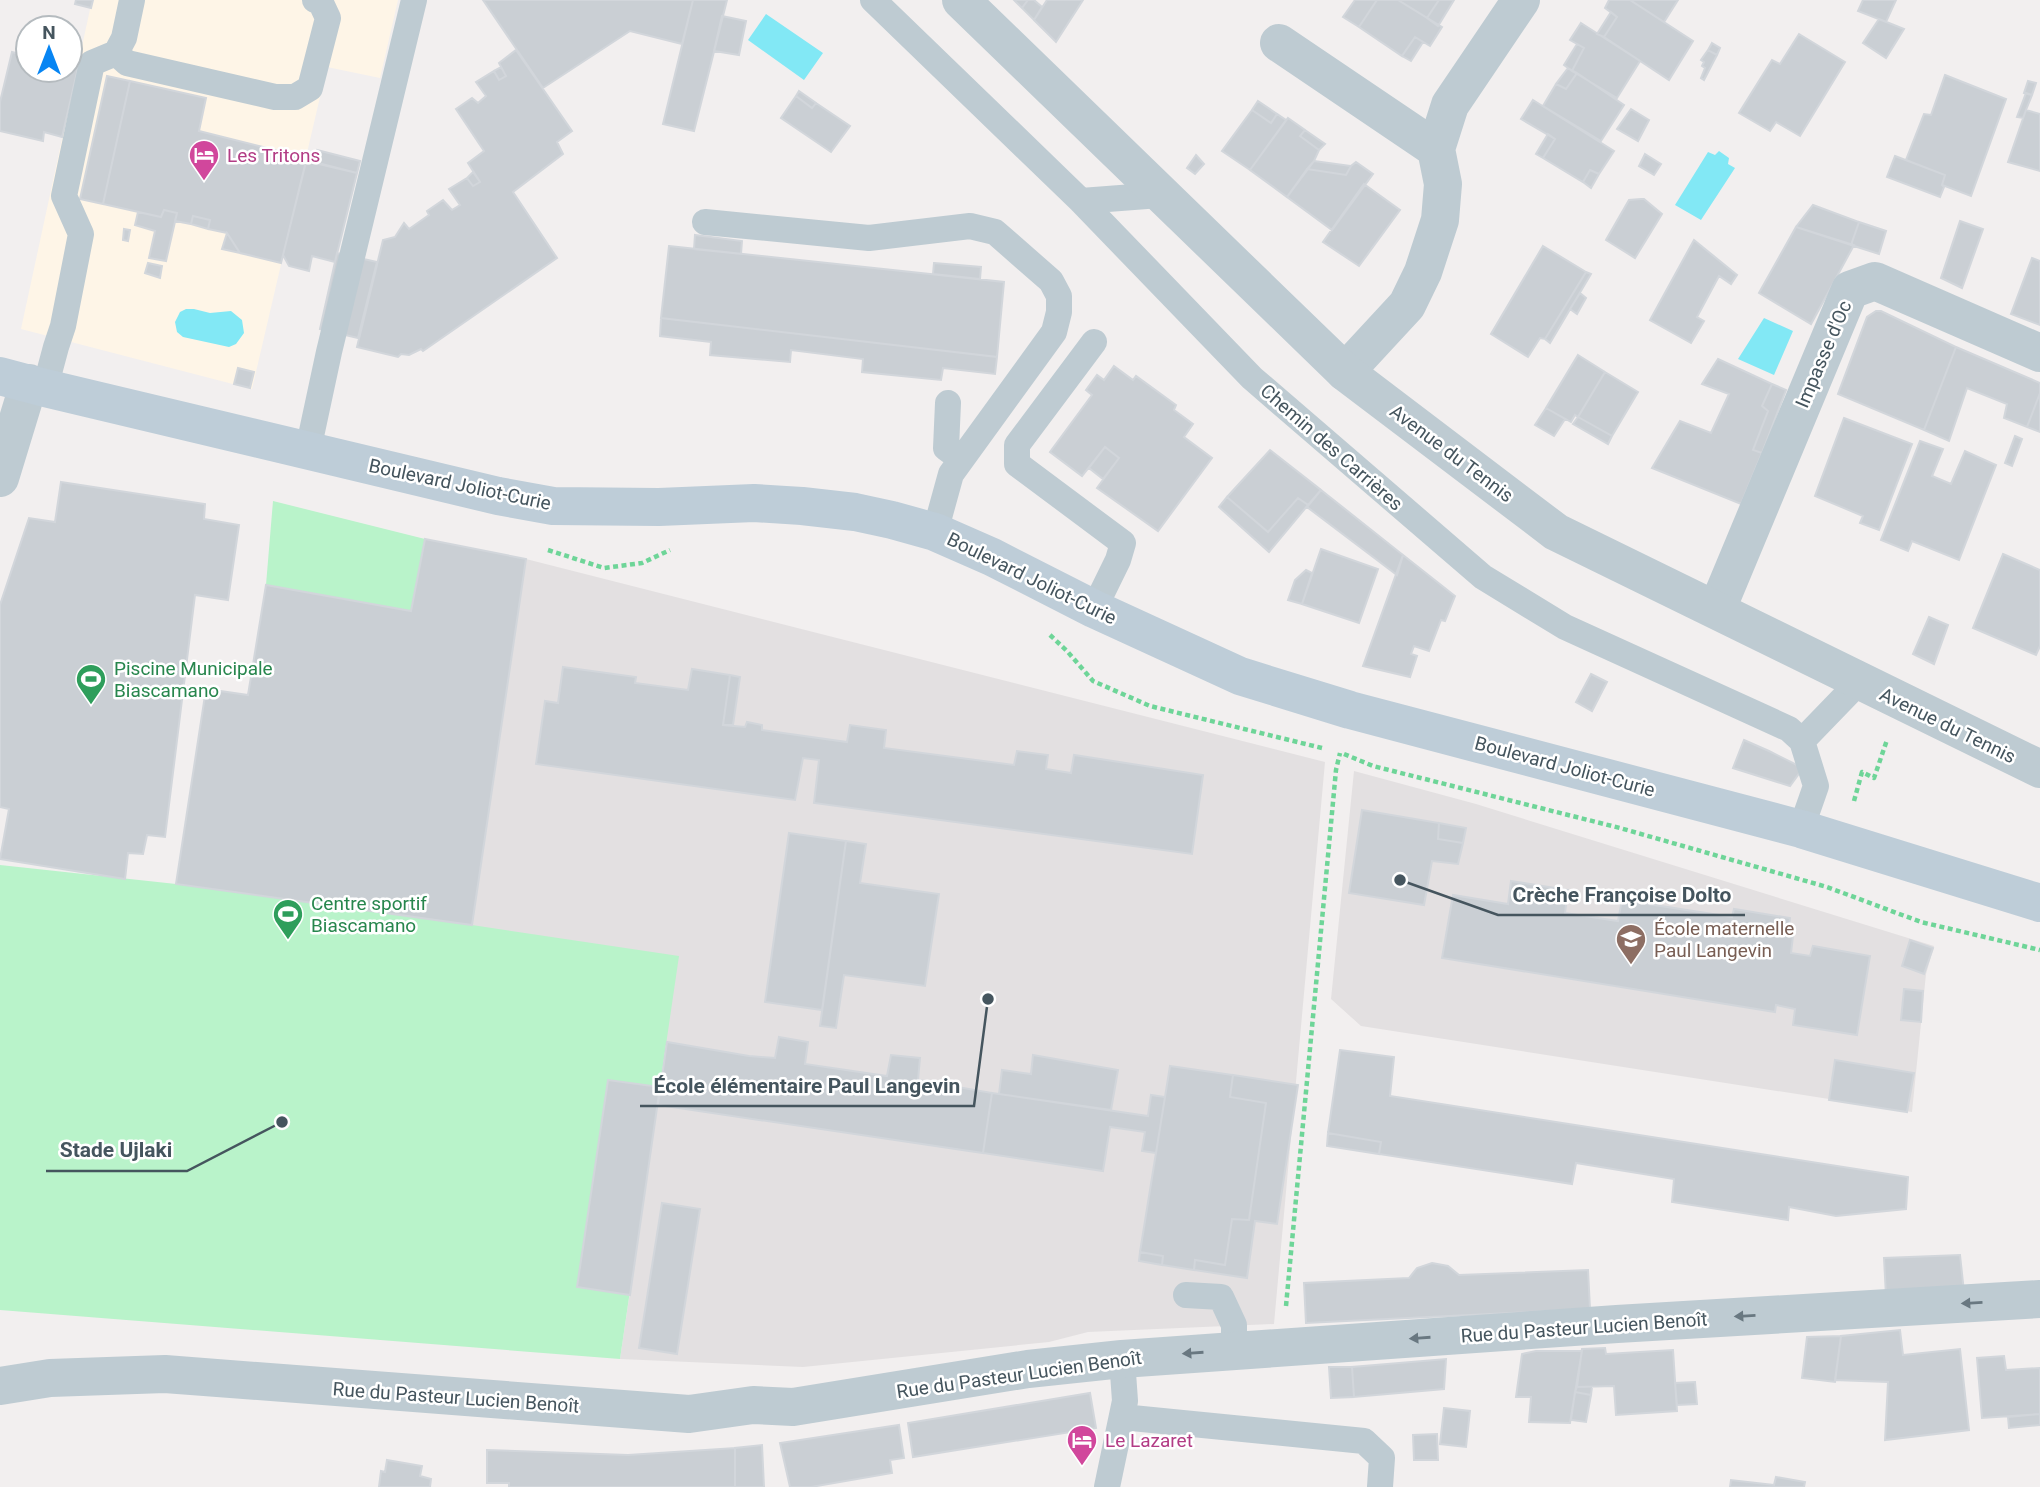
<svg xmlns="http://www.w3.org/2000/svg" width="2040" height="1487" font-family="Roboto,sans-serif">
	<style>
		.commercial { fill: #fef5e7 }
		.education { fill: #e3e0e1 }
		.green { fill: #b9f3ca }
		.water { fill: #82e8f5 }
		.building { fill: #cacfd4; stroke: #d2d6db; stroke-width: 2 }
		.lines { fill: none; stroke-linecap: round; stroke-linejoin: round }
		.path { stroke: #6ed598; stroke-width: 4.5; stroke-dasharray: 5 3.5; stroke-linecap: butt }
		.service { stroke: #becbd2; stroke-width: 26 }
		.minor { stroke: #becbd2; stroke-width: 38 }
		.tertiary { stroke: #becbd2; stroke-width: 38 }
		.secondary { stroke: #becdd8; stroke-width: 38 }
		.oneway { fill: #697881 }
		.labels { text-anchor: middle; stroke-width: 5; stroke-linejoin: round; paint-order: stroke }
		.hotel-label { font-size: 19px; fill: #b23c85; stroke: #fff; text-anchor: start }
		.street-label { font-size: 19px; fill: #45555e; stroke: #fff }
		.leisure-label { font-size: 19px; fill: #27864d; stroke: #fff; text-anchor: start }
		.education-label { font-size: 19px; fill: #785e54; stroke: #fff; text-anchor: start }
		.leader { fill: none; stroke: #45555e; stroke-width: 2.5 }
		.callout-dot { fill: #45555e; stroke: #fff; stroke-width: 2.5 }
		.callout-label { font-size: 21px; text-anchor: middle; font-weight: bold; fill: #45555e; stroke: #fff; stroke-width: 5; stroke-linejoin: round; paint-order: stroke }
	</style>
	<rect width="100%" height="100%" fill="#f2efef"/>
	<path class="commercial" d="M92,0H398L380,78L327,67L252,389L21,329Z"/>
	<path class="education" d="M526,559L1325,762L1274,1324L1088,1332L1049,1342L803,1367L620,1359L667,1042L472,925Z
		M1354,771L1476,804L1934,946L1926,974L1912,1112L1361,1026L1331,999Z"/>
	<path class="green" d="M273,501L425,539L526,559L472,925L679,956L620,1359L0,1310V865L176,884L248,695L266,585Z"/>
	<path class="water" d="M766,14L823,53L804,80L748,40Z
		M1719,151L1729,158L1728,164L1735,168L1701,220L1675,205L1708,152L1715,155Z
		M186,309H194L210,313L231,311L242,320L244,333L236,344L229,347L183,337L177,332L175,322L180,312Z
		M1764,318L1793,331L1774,375L1738,359Z"/>
	<path class="building" d="M76,0H93L91,8L75,4Z
		M483,0H693L682,44L630,31L543,88Z
		M693,0H727L694,131L663,124Z
		M1014,0H1028L1022,8Z
		M1028,0H1034L1042,7L1034,20L1022,8Z
		M1047,0H1083L1056,42L1034,20Z
		M1355,0H1377L1359,27L1343,17Z
		M1377,0H1398L1442,27L1430,46L1415,37L1402,56L1359,27Z
		M1398,0H1439L1427,18Z
		M1439,0H1454L1438,26L1427,18Z
		M1609,0H1630L1693,41L1669,80L1604,37L1617,17L1605,8Z
		M1630,0H1678L1664,22Z
		M1863,0H1896L1886,22L1858,11Z
		M1611,12L1617,17L1604,37L1597,34Z
		M722,16L746,21L739,55L714,51Z
		M1879,19L1904,29L1886,58L1863,43Z
		M1581,23L1640,61L1617,98L1572,71L1584,48L1570,40Z
		M1799,34L1845,62L1800,136L1776,122L1770,131L1739,113L1772,60L1780,64Z
		M1415,37L1423,42L1411,61L1402,56Z
		M1712,43L1720,48L1717,55L1708,50Z
		M1577,44L1584,48L1572,71L1564,65Z
		M516,50L572,131L557,142L563,154L513,192L557,258L423,351L421,349L409,355L401,354L398,357L357,347L383,240L395,237L404,223L409,229L429,215L427,211L443,200L452,210L460,205L449,189L467,178L473,186L480,182L468,163L484,151L456,109L472,98L478,103L486,96L476,82L494,71L499,80L506,76L499,63Z
		M1708,50L1717,55L1704,80L1701,78L1705,68L1702,66L1704,62L1701,60Z
		M12,52L28,56V70H70V66L78,68L62,137L44,132L43,141L0,131V102Z
		M501,67L506,76L499,80L494,71Z
		M1568,68L1577,73L1566,89L1556,84Z
		M1577,73L1624,105L1601,141L1543,106L1556,84L1566,89Z
		M1945,75L2006,99L1971,196L1942,185L1945,175L1906,160L1924,114L1931,115Z
		M107,76L130,81L103,204L80,199Z
		M130,81L206,98L199,131L307,158L281,263L240,253L227,233L208,229L210,220L193,216L191,224L175,221L177,213L164,210L161,217L103,204Z
		M2028,81L2036,83L2032,95L2024,93Z
		M799,91L816,103L812,108L796,96Z
		M2026,93L2032,95L2026,110L2023,118L2017,117Z
		M796,96L812,108L816,103L850,126L831,152L781,118Z
		M1533,100L1614,151L1599,174L1590,170L1583,182L1543,158L1555,139L1521,119Z
		M1258,101L1277,114L1271,123L1252,110Z
		M1631,109L1649,120L1638,141L1617,129Z
		M1252,110L1271,123L1277,114L1286,120L1250,170L1222,151Z
		M2026,110L2040,114V171L2008,162Z
		M1288,118L1305,130L1300,136L1319,150L1314,161L1287,197L1250,170Z
		M1305,130L1325,144L1319,150L1300,136Z
		M1548,134L1555,139L1543,158L1536,154Z
		M317,150L360,161L357,173L314,162Z
		M1645,154L1661,164L1654,175L1639,166Z
		M1196,155L1204,164L1195,174L1187,168Z
		M1895,156L1945,175L1942,185L1944,187L1940,197L1887,177Z
		M306,161L357,173L335,262L312,256L309,271L289,266L283,255Z
		M1314,161L1351,166L1346,175L1307,169Z
		M1356,162L1373,174L1332,230L1287,197L1307,169L1346,175L1351,166Z
		M1590,170L1599,174L1591,188L1583,182Z
		M473,172L480,182L473,186L467,178Z
		M1364,184L1400,210L1359,266L1323,242Z
		M1641,199H1644L1662,214L1635,258L1606,240L1629,200Z
		M1813,205L1859,222L1851,245L1796,227Z
		M164,210L177,213L166,261L149,258L155,231L135,225L138,212L161,217Z
		M193,216L210,220L208,229L191,224Z
		M1960,221L1983,229L1962,288L1941,278Z
		M1859,222L1886,231L1879,254L1851,245Z
		M1796,227L1854,245L1811,324L1759,293Z
		M124,229L130,230L128,241L123,240Z
		M227,233L240,253L222,249Z
		M695,235L742,241L741,254L694,249Z
		M1694,240L1737,275L1731,284L1719,276L1697,317L1704,321L1691,343L1650,320Z
		M669,246L1004,282L997,357L661,318Z
		M1543,246L1586,272L1545,339L1540,338L1528,357L1491,334Z
		M337,253L377,262L358,338L320,329Z
		M2032,258L2040,261V325L2011,314Z
		M148,263L162,266L160,278L145,273Z
		M934,263L981,267L980,279L933,274Z
		M1586,272L1591,274L1550,343L1545,339Z
		M1580,293L1586,298L1577,314L1570,309Z
		M1876,311H1881L1956,347L1924,430L1838,394L1867,317Z
		M661,318L997,357L995,374L943,368L941,380L862,372L863,359L791,350L790,362L710,355L711,342L660,336Z
		M1956,347L2040,383V393L2027,427L2004,418L2007,404L1967,388L1949,441L1924,430Z
		M1578,355L1605,372L1578,417L1575,415L1571,422L1546,408Z
		M1718,359L1772,384L1762,406L1768,411L1753,450L1762,453L1741,504L1652,468L1680,421L1711,433L1729,394L1702,384Z
		M1114,366L1133,380L1136,376L1176,405L1174,410L1193,424L1184,437L1212,458L1158,531L1097,488L1119,458L1105,447L1082,476L1050,452L1092,395L1086,390L1097,375L1104,380Z
		M238,368L254,372L250,388L234,384Z
		M1605,372L1638,392L1612,436L1578,417Z
		M1772,384L1786,390L1762,453L1753,450L1768,411L1762,406Z
		M2040,393V432L2027,427Z
		M1546,408L1565,419L1554,436L1535,425Z
		M1578,417L1612,436L1608,444L1573,424Z
		M1844,418L1912,444L1879,530L1860,523L1863,516L1815,496Z
		M2015,436L2022,439L2012,466L2005,463Z
		M1920,441L1943,449L1932,476L1951,484L1965,451L1996,465L1959,560L1912,541L1908,551L1881,540Z
		M1105,447L1119,458L1103,479L1089,468Z
		M1270,450L1321,490L1308,505L1298,498L1268,532L1227,497Z
		M61,482L205,504L204,519L239,525L228,600L195,595L165,837L147,835L143,854L128,853L125,879L0,859L9,809L0,807V605L29,518L55,522Z
		M1321,490L1403,555L1397,575L1307,507Z
		M1227,497L1268,532L1298,498L1308,505L1269,552L1219,507Z
		M425,539L526,559L472,925L176,884L206,689L248,695L266,585L411,611Z
		M1321,549L1378,569L1359,623L1302,604Z
		M2003,554L2040,570V646L2036,655L1973,628Z
		M1403,555L1455,596L1445,621L1441,620L1429,651L1414,646L1411,654L1417,656L1410,677L1363,666Z
		M1306,570L1312,573L1302,604L1288,600L1295,580Z
		M1929,617L1948,625L1934,664L1913,654Z
		M563,667L636,677L635,683L688,690L692,669L730,675L723,725L745,727L747,722L762,725V730L847,742L850,725L886,730L884,748L1014,765L1017,751L1048,755L1046,769L1071,773L1074,755L1203,775L1192,854L814,803L819,760L803,758L795,800L536,764L545,701L558,703Z
		M1591,674L1607,682L1592,711L1576,702Z
		M730,675L740,677L733,725H723Z
		M1744,740L1769,751L1803,768L1790,786L1733,768Z
		M1362,810L1439,823L1438,839L1463,843L1458,864L1432,861L1424,905L1349,893Z
		M1439,823L1466,828L1463,843L1438,839Z
		M789,833L846,841L822,1010L765,1002Z
		M846,841L866,844L860,883L939,894L925,986L844,975L836,1028L820,1026Z
		M1511,881L1568,890L1565,913L1618,921L1622,900L1732,917L1734,909L1790,918L1788,935L1793,936L1791,953L1810,956L1813,946L1870,956L1857,1035L1793,1025L1795,1009L1776,1005L1775,1012L1442,958L1453,895L1508,904Z
		M1910,940L1933,948L1924,974L1902,966Z
		M1904,989L1923,991L1921,1022L1901,1020Z
		M779,1037L808,1042L805,1064L887,1076L891,1055L920,1058L918,1080L992,1093L983,1153L658,1105L667,1042L749,1056L775,1058Z
		M1340,1050L1394,1057L1390,1096L1908,1177L1906,1209L1836,1216L1789,1207L1788,1220L1672,1202L1674,1179L1576,1163L1572,1184L1379,1154L1381,1142L1328,1133Z
		M1033,1055L1118,1070L1111,1110L999,1094L1002,1070L1031,1074Z
		M1835,1060L1914,1073L1907,1112L1829,1100Z
		M1170,1066L1233,1075L1230,1097L1266,1103L1249,1220L1232,1219L1225,1265L1195,1260L1194,1270L1162,1265L1163,1256L1140,1252Z
		M1233,1075L1298,1085L1277,1224L1255,1221L1247,1278L1194,1270L1195,1260L1225,1265L1232,1219L1249,1220L1266,1103L1230,1097Z
		M608,1080L660,1087L630,1295L577,1287Z
		M992,1093L1148,1116L1151,1095L1165,1097L1156,1153L1142,1151L1145,1132L1110,1127L1103,1171L983,1153Z
		M1328,1133L1381,1142L1379,1154L1327,1146Z
		M662,1203L700,1209L677,1354L639,1348Z
		M1140,1252L1163,1256L1162,1265L1139,1261Z
		M1960,1255L1964,1292L1886,1296L1884,1258Z
		M1432,1263L1448,1266L1459,1275L1588,1270L1590,1309L1306,1323L1304,1283L1409,1278L1417,1268Z
		M1900,1330L1903,1355L1960,1349L1969,1430L1885,1440L1888,1382L1835,1380L1841,1336Z
		M1841,1336L1835,1382L1802,1378L1807,1337Z
		M1605,1348L1606,1354L1673,1350L1677,1411L1616,1415L1614,1386L1577,1387L1582,1349Z
		M1536,1351H1582L1570,1423L1529,1422L1531,1397H1516L1522,1354Z
		M2004,1356L2006,1370L2040,1368V1414L1982,1418L1977,1358Z
		M1446,1359L1444,1389L1354,1397L1352,1367Z
		M1329,1367H1352L1354,1397L1331,1398Z
		M1695,1382L1697,1404L1677,1405L1675,1383Z
		M1577,1387H1592L1591,1395L1575,1392Z
		M1575,1392L1591,1395L1586,1422L1571,1420Z
		M1090,1393L1096,1428L913,1457L908,1423Z
		M1444,1408L1470,1411L1466,1447L1440,1444Z
		M2040,1414V1425L2009,1428L2008,1417Z
		M899,1425L904,1458L890,1460L892,1473L811,1487H790L780,1443Z
		M1437,1434L1438,1460H1414L1413,1435Z
		M762,1445L764,1487H735V1448Z
		M735,1448V1487H509V1483H487V1450L628,1455Z
		M387,1460L422,1466L420,1476L431,1479L430,1487H379L381,1471L385,1472Z
		M1776,1477L1805,1482L1804,1487H1730L1731,1480L1774,1485Z"/>
	<g class="lines">
		<path class="path" d="M548,550L604,568L642,563L670,550
			M1050,635L1067,651L1093,681L1150,706L1322,748
			M1344,754L1373,766L1620,828L1827,887L1921,922L2040,950
			M1854,801L1862,772L1874,778L1887,740
			M1286,1306L1336,770L1340,753"/>
		<path class="service" d="M873,0L1081,201L1252,378L1483,577L1565,627L1789,729L1802,741L1859,682
			M116,53L127,63L275,97H295L310,88L328,18L320,1L315,0
			M1081,201L1160,195
			M705,222L869,238L970,226L995,232L1051,281L1059,296V312L1054,332L951,474L935,532
			M1094,342L1017,445V464L1123,543L1118,560L1094,609
			M45,388L56,347L63,326L81,234L64,196L92,63L116,53L124,38L132,0
			M948,403L946,448L961,459
			M308,450L329,352L414,0
			M1801,829L1816,786L1802,741
			M1186,1295L1221,1297L1234,1325V1351
			M1122,1417L1364,1441L1382,1458L1380,1487
			M1107,1487L1125,1401L1122,1359"/>
		<path class="minor" d="M1279,43L1436,149
			M1345,372L1407,305L1423,272L1440,220L1443,184L1436,149L1450,105L1521,0
			M0,478L29,383
			M1717,609L1850,290L1875,281L2040,353
			M0,1386L50,1378L165,1374L689,1414L753,1405L793,1407L1028,1369L1122,1359L1617,1324L2040,1299"/>
		<path class="tertiary" d="M961,0L1345,372L1556,532L2040,769"/>
		<path class="secondary" d="M0,376L45,388L498,496L553,506L659,507L754,503L802,506L855,512L892,520L935,532L992,557L1094,609L1240,676L1350,710L1801,829L2040,903"/>
	</g>
	<defs><path id="oneway-solid" d="M-6-.8H1V-3.2L6.5 0L1 3.2V.8H-6Z" transform="scale(1.75)"/></defs>
	<g class="oneway">
		<use href="#oneway-solid" transform="translate(1972 1303) rotate(177)"/>
		<use href="#oneway-solid" transform="translate(1745 1316) rotate(177)"/>
		<use href="#oneway-solid" transform="translate(1420 1338) rotate(176)"/>
		<use href="#oneway-solid" transform="translate(1193 1353) rotate(176)"/>
	</g>
	<defs>
		<g id="hotel-pin" transform="scale(1.575)"><path d="M0 17L-7.5 6A9.5 9.5 0 1 1 7.5 6Z" fill="#d1479c" stroke="#fff"/><path d="M-6-4.5h1.5V1H6V5H4.5V3h-9V5H-6ZM-4 0a1.8 1.8 0 1 1 3.6 0ZM.5 0V-2.5h3Q6-2.5 6 0Z" fill="#fff"/></g>
		<g id="stadium-pin" transform="scale(1.575)"><path d="M0 17L-7.5 6A9.5 9.5 0 1 1 7.5 6Z" fill="#2e9e5b" stroke="#fff"/><path d="M0-5a6.5 5 0 1 0 0 10a6.5 5 0 1 0 0-10ZM-3.5-1.8h7v3.6h-7Z" fill="#fff"/></g>
		<g id="school-pin" transform="scale(1.575)"><path d="M0 17L-7.5 6A9.5 9.5 0 1 1 7.5 6Z" fill="#8d6e63" stroke="#fff"/><path d="M0-5L7-2L0 1L-7-2ZM-4 1L0 2.5L4 1V4Q0 6-4 4Z" fill="#fff"/></g>
	</defs>
	<g fill-rule="evenodd">
		<use href="#hotel-pin" x="204" y="155"/>
		<use href="#stadium-pin" x="91" y="679"/>
		<use href="#stadium-pin" x="288" y="914"/>
		<use href="#school-pin" x="1631" y="939"/>
		<use href="#hotel-pin" x="1082" y="1440"/>
	</g>
	<g class="labels">
		<g class="hotel-label">
			<text x="227" y="162">Les Tritons</text>
			<text x="1105" y="1447">Le Lazaret</text>
		</g>
		<g class="street-label">
			<text transform="translate(1823 354) rotate(-67)" y="7">Impasse d'Oc</text>
			<text transform="translate(1332 447) rotate(41)" y="7">Chemin des Carrières</text>
			<text transform="translate(1452 453) rotate(37)" y="7">Avenue du Tennis</text>
			<text transform="translate(460 484) rotate(12)" y="7">Boulevard Joliot-Curie</text>
			<text transform="translate(1032 578) rotate(26)" y="7">Boulevard Joliot-Curie</text>
			<text transform="translate(1948 725) rotate(26)" y="7">Avenue du Tennis</text>
			<text transform="translate(1565 766) rotate(15)" y="7">Boulevard Joliot-Curie</text>
			<text transform="translate(1584 1327) rotate(-4)" y="7">Rue du Pasteur Lucien Benoît</text>
			<text transform="translate(1019 1374) rotate(-8)" y="7">Rue du Pasteur Lucien Benoît</text>
			<text transform="translate(456 1397) rotate(4)" y="7">Rue du Pasteur Lucien Benoît</text>
		</g>
		<g class="leisure-label">
			<text x="114" y="675">Piscine Municipale<tspan x="114" dy="22">Biascamano</tspan></text>
			<text x="311" y="910">Centre sportif<tspan x="311" dy="22">Biascamano</tspan></text>
		</g>
		<g class="education-label">
			<text x="1654" y="935">École maternelle<tspan x="1654" dy="22">Paul Langevin</tspan></text>
		</g>
	</g>
	<path class="leader" d="M1400 880L1498 915H1745M988 999L974 1106H640M282 1122L187 1171H46"/>
	<g class="callout-dot">
		<circle cx="1400" cy="880" r="7"/>
		<circle cx="988" cy="999" r="7"/>
		<circle cx="282" cy="1122" r="7"/>
	</g>
	<g class="callout-label">
		<text x="1622" y="902">Crèche Françoise Dolto</text>
		<text x="807" y="1093">École élémentaire Paul Langevin</text>
		<text x="116" y="1157">Stade Ujlaki</text>
	</g>
	<g transform="translate(49 49)"><circle r="33" fill="#ffffff" stroke="#b5bbbf" stroke-width="2"/>
	<path d="M0-5L12 26L0 18L-12 26Z" fill="#0785f3"/>
	<text y="-10" font-size="19" font-weight="bold" text-anchor="middle" fill="#45555e">N</text>
	</g>
</svg>
